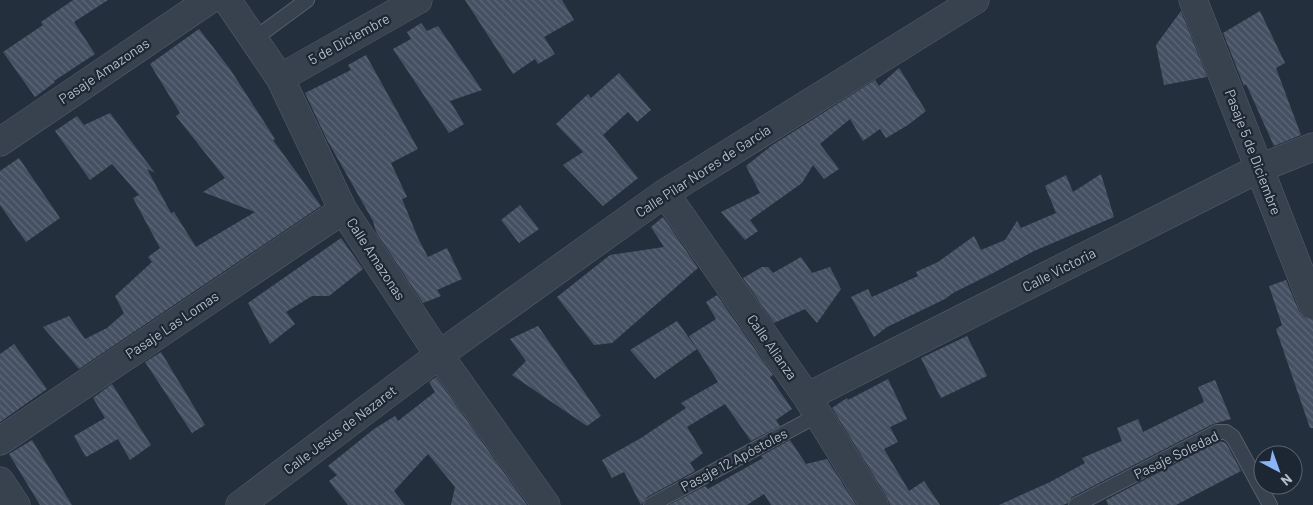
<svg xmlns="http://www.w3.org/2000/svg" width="1313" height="505" font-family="Barlow,sans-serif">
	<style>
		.building { fill: url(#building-back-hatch) }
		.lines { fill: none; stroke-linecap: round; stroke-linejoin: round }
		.lane-casing { stroke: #565f6c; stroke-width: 16 }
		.street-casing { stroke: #565f6c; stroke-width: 29 }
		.lane { stroke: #38414e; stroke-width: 14 }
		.street { stroke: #38414e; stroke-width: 28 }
		.labels { text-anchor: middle; stroke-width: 4.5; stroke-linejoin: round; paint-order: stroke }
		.street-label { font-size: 14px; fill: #b4bcc9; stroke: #1d2633 }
	</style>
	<defs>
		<pattern id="building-back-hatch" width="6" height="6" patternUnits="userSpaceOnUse" patternTransform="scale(1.25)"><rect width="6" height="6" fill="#455162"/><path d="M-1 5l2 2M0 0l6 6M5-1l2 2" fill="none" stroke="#5d6877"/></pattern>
	</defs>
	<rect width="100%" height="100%" fill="#242f3e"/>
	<path class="building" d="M73,0H108L74,22L95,54L54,81L55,82L35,97L3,52L43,25L41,22Z
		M465,0H562L574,20L544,37L555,54L538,64L535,59L513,74Z
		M1181,11L1207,77L1164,85L1156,45Z
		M1260,11L1285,63L1276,68L1301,135L1274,146L1246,84L1244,86L1223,33Z
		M421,23L427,31L438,26L482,90L450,101L464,124L449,133L393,49L411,39L407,32Z
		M199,29L230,69L275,139L273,140L321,206L79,369L43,327L69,316L85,339L107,328L124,313L115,296L152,262L148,257L160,248L133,198L139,195L112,164L90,180L55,131L77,116L84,125L110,113L155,173L147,169L171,213L174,212L196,247L255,212L203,192L225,178L176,116L180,113L150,64Z
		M366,55L418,149L391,163L407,197L402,199L418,238L428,257L447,248L462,279L437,290L441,296L423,303L376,232L373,221L326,138L305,93L351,70L348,65Z
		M899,68L926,111L908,125L886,138L880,129L863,141L850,119L820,144L839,169L824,179L813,165L802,183L750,220L758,231L745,240L721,212L760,193L746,166L771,146L875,80L879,86Z
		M619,73L651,110L637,122L628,112L603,135L638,178L603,206L563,165L583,152L556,124L588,94L591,98Z
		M19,158L60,218L26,242L0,205V171Z
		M1101,174L1114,217L1034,251L995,272L953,293L945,299L887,327L874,337L851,297L868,289L872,297L918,276L916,272L938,262L974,236L981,250L1005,240L1017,221L1021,228L1056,213L1045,186L1066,175L1073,192Z
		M520,205L539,229L519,243L501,220Z
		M663,217L698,268L612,343L594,345L557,297L610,255L664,247L651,227Z
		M341,238L363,269L329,296H312L286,312L295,324L270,344L248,303Z
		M801,257L812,273L830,267L841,289L817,323L805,309L774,323L743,278L762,267H768L773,273Z
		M1286,280L1299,311L1304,317L1313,320V428H1310L1276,329L1282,325L1269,286Z
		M717,295L773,375L770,377L792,409L776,420L780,426L751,441L725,404L687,427L703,453L690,463L695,471L647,497L641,505L624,472L612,478L602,460L641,438L686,408L681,403L718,382L689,336L716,319L706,302Z
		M677,321L697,349L655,379L630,350Z
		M538,326L601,416L587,426L512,375L526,361L510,339Z
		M967,336L987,376L941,398L921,358Z
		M14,344L47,389L0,422V354Z
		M161,352L205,425L192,433L145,362Z
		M436,377L527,505H451L455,487L428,454L394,491L405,505H348L329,481L337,475L328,466L374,429L395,416L398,421L435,392L429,382Z
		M888,379L907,419L890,427L898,442L884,449L909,491L924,481L940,505H890L887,497L832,408L847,398L848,400Z
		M1215,380L1231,419L1213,424L1072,497L1068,503L1063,505H999L1050,482L1085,463L1082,458L1122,441L1117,428L1138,419L1143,432L1204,402L1198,387Z
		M112,384L151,445L130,460L118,439L86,457L74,436L105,418L93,398Z
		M32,440L72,505H40L9,454Z
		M790,440L806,464L827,459L856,505H771L764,494L747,505H669L705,486L708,489L763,458L761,456Z
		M1219,441L1226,443L1241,471L1176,505H1108L1106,500Z"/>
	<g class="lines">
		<g class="lane-casing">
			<path id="lane" d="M254,39L307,0
				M651,505L818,415
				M1076,505L1217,432H1226L1233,437L1270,505"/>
		</g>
		<g class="street-casing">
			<path id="street" d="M227,0L280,78L343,210L439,355L546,505
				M1193,0L1313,305
				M280,78L418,0
				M0,142L209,0
				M665,193L807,397L874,505
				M807,397L1260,168L1313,147
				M0,441L343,210
				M0,481L16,505
				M240,505L439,355L665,193L975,0"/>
		</g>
		<use href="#lane" class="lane"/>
		<use href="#street" class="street"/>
	</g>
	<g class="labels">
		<g class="street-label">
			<text transform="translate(349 39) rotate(-29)" y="5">5 de Diciembre</text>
			<text transform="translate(104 71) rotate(-34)" y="5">Pasaje Amazonas</text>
			<text transform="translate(1253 152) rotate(69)" y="5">Pasaje 5 de Diciembre</text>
			<text transform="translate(703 171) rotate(-33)" y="5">Calle Pilar Nores de García</text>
			<text transform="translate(376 259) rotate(57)" y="5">Calle Amazonas</text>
			<text transform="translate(1059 270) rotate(-27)" y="5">Calle Victoria</text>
			<text transform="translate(172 325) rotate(-34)" y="5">Pasaje Las Lomas</text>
			<text transform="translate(772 347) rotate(55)" y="5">Calle Alianza</text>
			<text transform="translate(340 430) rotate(-37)" y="5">Calle Jesús de Nazaret</text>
			<text transform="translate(1176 455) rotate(-26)" y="5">Pasaje Soledad</text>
			<text transform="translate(734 460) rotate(-28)" y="5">Pasaje 12 Apóstoles</text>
		</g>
	</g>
	<g transform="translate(1278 470) rotate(139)"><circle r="24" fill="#1d2633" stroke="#59626f"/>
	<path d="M0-4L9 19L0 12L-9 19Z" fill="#8ab4f8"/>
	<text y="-8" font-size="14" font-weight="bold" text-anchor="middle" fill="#b4bcc9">N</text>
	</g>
</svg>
